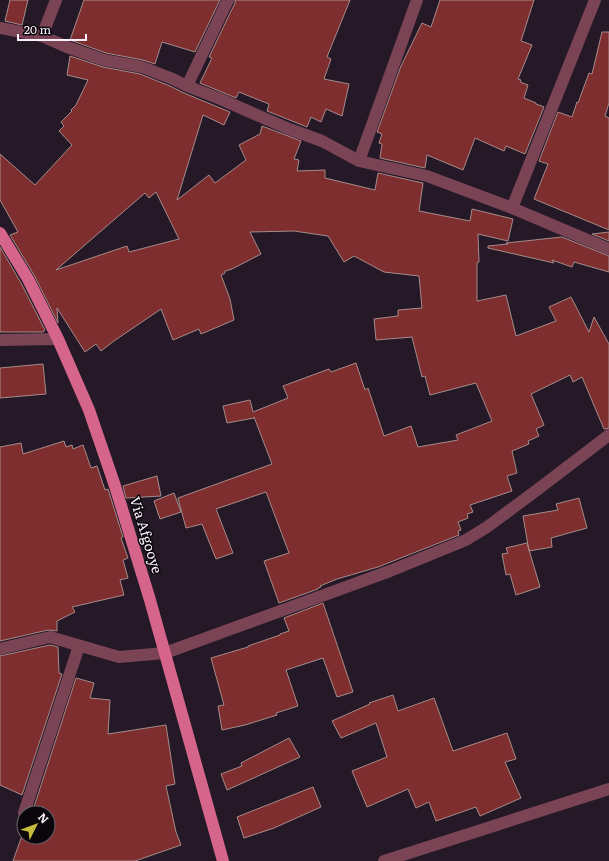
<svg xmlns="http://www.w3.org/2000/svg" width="609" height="861" font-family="Literata,serif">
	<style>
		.building { fill: #7e2e2f; stroke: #a68b8a; fill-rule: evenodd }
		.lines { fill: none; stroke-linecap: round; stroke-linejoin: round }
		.minor { stroke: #7a4455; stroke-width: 12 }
		.major { stroke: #d5658b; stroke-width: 12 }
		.labels { text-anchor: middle; stroke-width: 3; stroke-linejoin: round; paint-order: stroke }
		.street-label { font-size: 14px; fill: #f9f1fb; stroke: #0b060c }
	</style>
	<rect width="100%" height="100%" fill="#251928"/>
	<path class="building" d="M10,0H28L22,25L5,21Z
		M84,0H220L195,52L162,42L155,64L143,60L106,53L70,40Z
		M235,0H350L327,57L331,59L324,79L349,84L342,116L326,109L321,122L311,117L307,127L267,111L269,104L239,92L236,98L200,83L212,58L209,57L235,3Z
		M440,0H534L521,41L532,45L518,79L521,80L520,82L528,85L524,98L536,103V104L544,107L525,154L506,146L504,151L475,138L463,170L427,155L425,168L380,158L382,144L379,143L382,134L377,132L401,66L422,23L431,27Z
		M602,32H609V103L605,116L609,118V230L534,199L548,164L539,161L558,112L572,117L577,102L578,103L589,73L592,74Z
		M70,56L103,67L140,74L170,86L184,93L230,112L224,125L203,115L177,200L209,175L215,183L246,160L239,145L260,134L262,126L301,141L294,159L299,160L297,171L325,170V178L375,190L378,173L423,183L419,211L470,221L472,209L513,219L508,241L478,234L479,262L477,263V301L506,295L516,336L556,321L549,307L571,297L589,332L594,317L609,344V428L604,429L582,377L573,382L570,375L531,394L544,425L536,429L539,436L528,441L529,444L512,451L517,473L507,476L512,491L470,505L473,512L467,514L468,518L458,522L461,530L458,531L459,535L378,567L337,579L320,586L321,587L318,588V589L279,603L264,561L289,553L266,492L216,509L233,553L216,559L202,524L186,528L178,498L272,464L254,417V418L227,423L223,406L250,400L253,412L288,398L283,386L329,369L331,372L356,363L365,390L368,388L384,436L411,426L418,447L458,440L456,435L492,421L476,383L430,395L425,376L422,377L412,337L376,340L374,319L398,316V310L422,308L419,276L384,272L354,256L344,262L328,236L294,231L250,232L261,254L232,269L225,271V273L221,275L230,299L234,320L201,334L199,329L173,340L161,309L114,341L101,351L96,344L85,352L57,308L58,323L34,275L10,235L18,232L0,200V154L35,185L72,145L59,131L64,126L61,122L72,111L71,110L76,105L88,80L67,75ZM156,192L179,239L129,252L127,246L56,270L145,193L149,198Z
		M609,232V241L592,234Z
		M562,237L609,256V272L574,262L572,267L552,260L554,263L488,248V246L508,244L506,243Z
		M0,247L21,283L45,330L43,332H0Z
		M43,364L46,394L0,398V368Z
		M64,441L66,447L72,445L73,449L83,445L91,468L97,466L105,490L108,489L123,537L121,538L128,558L123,560L128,578L120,580L124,595L72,607L75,612L57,621V631L48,630L0,641V447L21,443L23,454Z
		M157,476L161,496L126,498L123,486Z
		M174,493L181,512L160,519L154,501Z
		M579,498L587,528L551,538L552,547L529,551L523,516L558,510L556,504Z
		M527,543L540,587L516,595L510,574L506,575L502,554L508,553L506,548Z
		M323,603L353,692L337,697L323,658L286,670L298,706L276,713L277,715L245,725L222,730L218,706L224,705L211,658L248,647V646L280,635V634L289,631L284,618Z
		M50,645L58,647L59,673L62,674L22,795L0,785V656Z
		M76,678L94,683L90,698L110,700L108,734L166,725L175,784L166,786L176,832L181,845L135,861H13L24,830V837H48V813H32Z
		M393,695L398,711L434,698L453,751L507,733L516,759L505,762L521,798L480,816L476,807L436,821L429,802L416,808L408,789L367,807L352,771L387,757L376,723L341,738L332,721L370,704L369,703Z
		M289,738L300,757L227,790L221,774L242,766L241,763Z
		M313,787L321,807L274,828L244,838L237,817Z"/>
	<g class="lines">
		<path class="minor" d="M0,28L42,36L67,47L104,60L142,67L173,79L187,86L218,98L289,129L322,141L359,161L427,176L512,208L609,249
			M42,36L56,0
			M187,86L228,0
			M359,161L417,0
			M512,208L595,0
			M0,340L58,339
			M0,649L50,637L119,657L165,653L390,571L466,540L487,527L537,490L609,435
			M24,813L79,646
			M384,861L609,789"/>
		<path class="major" d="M0,233L28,279L58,339L89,410L115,486L150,600L223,861"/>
	</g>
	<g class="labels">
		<g class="street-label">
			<text transform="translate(146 535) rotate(73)" y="5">Via Afgooye</text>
		</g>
	</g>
	<g transform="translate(36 825) rotate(48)"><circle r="19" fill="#0b060c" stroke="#6a646c"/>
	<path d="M0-3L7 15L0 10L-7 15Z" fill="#c6bc3c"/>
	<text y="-6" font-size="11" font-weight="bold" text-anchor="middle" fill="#f9f1fb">N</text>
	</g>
	<path d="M18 34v6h68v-6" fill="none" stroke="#f9f1fb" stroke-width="2"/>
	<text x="24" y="34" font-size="12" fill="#f9f1fb" stroke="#0b060c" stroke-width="3" paint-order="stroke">20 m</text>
</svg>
